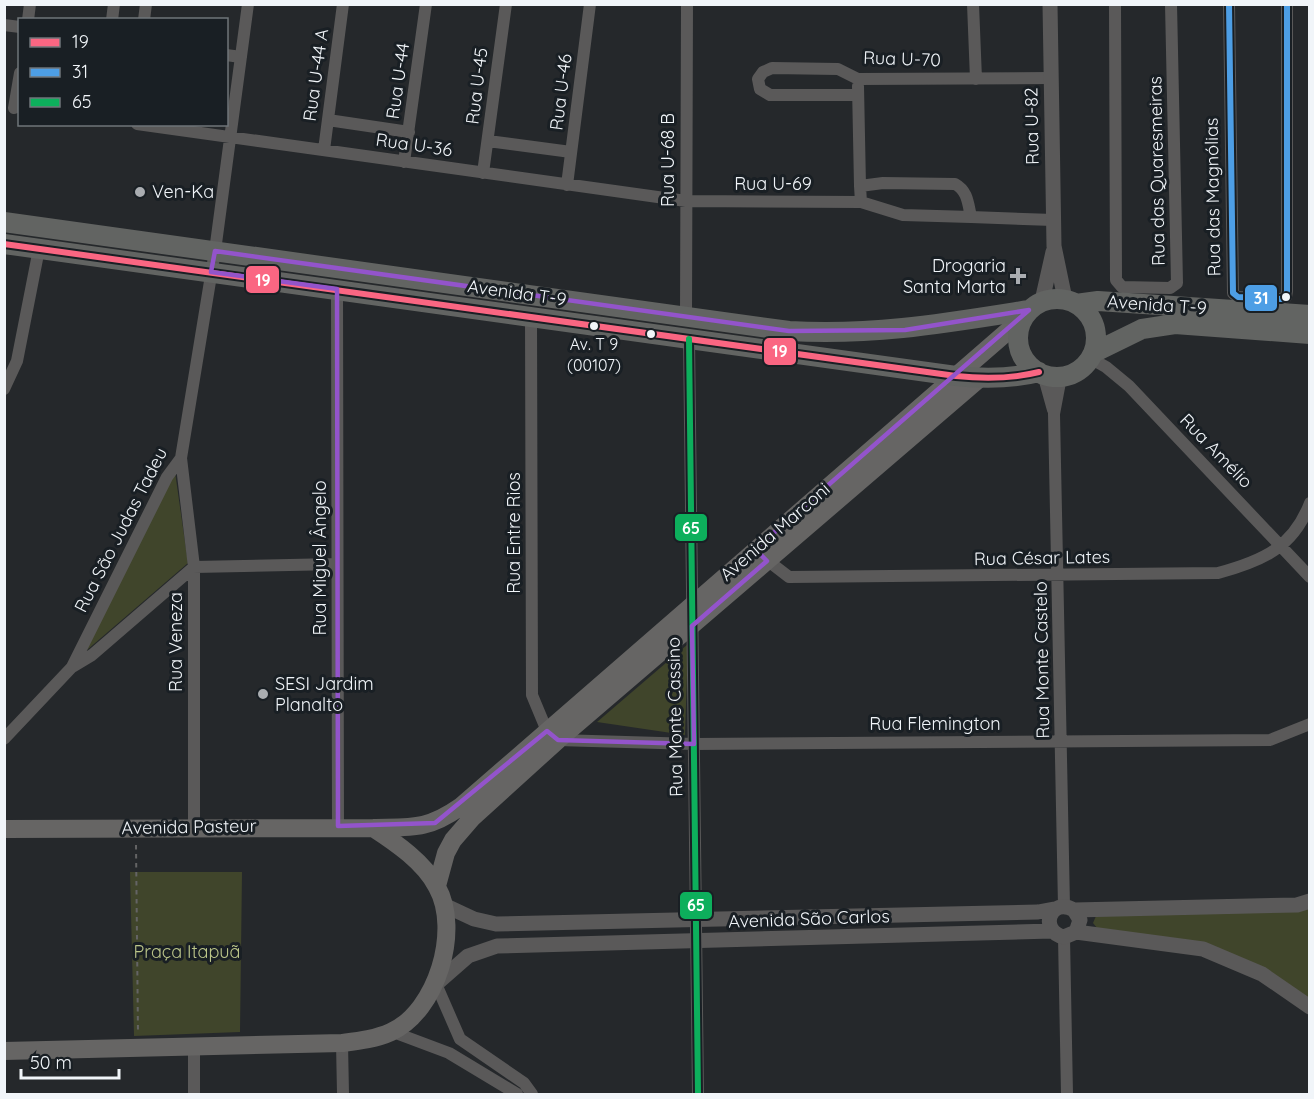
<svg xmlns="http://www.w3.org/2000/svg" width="1314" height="1099" font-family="Quicksand,sans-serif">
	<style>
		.green { fill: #40452b }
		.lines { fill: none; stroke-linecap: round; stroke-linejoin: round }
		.path { stroke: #646465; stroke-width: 2; stroke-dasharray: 4.5 4.5; stroke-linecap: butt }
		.minor { stroke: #5a5959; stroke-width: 12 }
		.tertiary { stroke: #5a5959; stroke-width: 15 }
		.secondary { stroke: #666564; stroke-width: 18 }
		.primary { stroke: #626462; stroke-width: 20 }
		.bus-1-casing { stroke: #191f24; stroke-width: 10 }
		.bus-2-casing { stroke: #191f24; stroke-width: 10 }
		.bus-3-casing { stroke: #191f24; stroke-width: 10 }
		.bus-1 { stroke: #fa6682; stroke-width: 6 }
		.bus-2 { stroke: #4d9ee5; stroke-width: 6 }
		.bus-3 { stroke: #0daf5c; stroke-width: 6 }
		.marked { fill: none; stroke: #9354cb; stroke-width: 4.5; stroke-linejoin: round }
		.poi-dot { fill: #aaadb1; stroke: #191f24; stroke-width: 2 }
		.bus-dot { fill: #f1f5f9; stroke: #191f24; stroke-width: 2 }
		.labels { text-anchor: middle; stroke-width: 6; stroke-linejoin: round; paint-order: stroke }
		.bus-label { font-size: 16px; fill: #f1f5f9; stroke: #191f24 }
		.street-label { font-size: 18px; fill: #f1f5f9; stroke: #191f24 }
		.poi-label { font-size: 18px; fill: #f1f5f9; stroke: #191f24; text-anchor: start }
		.park-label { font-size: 18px; fill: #bcc689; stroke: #191f24 }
		.line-badge { stroke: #191f24; stroke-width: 2 }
		.badge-label { font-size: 16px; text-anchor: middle; font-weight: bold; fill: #fff }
	</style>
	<rect width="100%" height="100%" fill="#25282b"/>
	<path class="green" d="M175,472L188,563L80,656Z
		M688,644L685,735L597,722Z
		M130,872H242L240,1032L134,1036Z
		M1309,907V1001L1264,970L1097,928L1093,923L1096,916Z"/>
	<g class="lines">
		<path class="path" d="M136,845L138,1034"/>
		<path class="minor" d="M973,4L976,79
			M1115,4L1116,280L1122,287L1170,288L1177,283L1171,4
			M1229,4L1233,293L1238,297L1281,299L1286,297L1287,291V4
			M28,20L30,4
			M112,20L114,4
			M144,20L146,4
			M4,25L20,27
			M226,55L241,57
			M858,86L860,186
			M857,95H770L760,89L758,79L763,72L772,68L838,69L858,79L1051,78
			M14,108L20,73
			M328,120L409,132
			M137,124L686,201L861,202
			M488,141L571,152
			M324,150L343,4
			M404,162L426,4
			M483,173L506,4
			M883,183L955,184C968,191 968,204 971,217L903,215L861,202L860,186Z
			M567,185L590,4
			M971,217L1053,220
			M337,289L338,826
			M686,316L687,4
			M531,317L532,695L547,731L558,740L694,744L1270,740L1310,724
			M689,339L698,1094
			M1090,358L1106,367L1129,386L1310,577
			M1043,374L1053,410
			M1061,377L1054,414L1064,906
			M4,389L17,361L39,249
			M181,458L194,567V827
			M763,557L789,577L1218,573C1262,561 1293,548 1310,503
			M72,667L92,655L194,567L337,564
			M4,739L72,667L167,477L181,458L215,251L248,4
			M1064,937L1067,1094
			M436,984L460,1039L524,1083L532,1094
			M393,1032L449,1053L517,1094
			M342,1043L343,1094
			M194,1046V1094"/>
		<path class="tertiary" d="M1050,4L1054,246L1065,299
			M1042,301L1053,252
			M444,905L474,919L496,924L1038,912L1054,909
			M1074,910L1080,920L1076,932L1064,937C1038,931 1050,896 1074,910L1297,905L1310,901
			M1076,932L1203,949L1262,974L1310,1007
			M436,984L468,956L497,946L1052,931"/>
		<path class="secondary" d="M4,829L373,828C412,827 427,830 460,807L1024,317
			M437,886L446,853L453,840L472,818L558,740L979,379
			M4,1051L342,1043C358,1041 376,1039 391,1032C437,1011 461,930 437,887C424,862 396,843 373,828"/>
		<path class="primary" d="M4,222L789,331C873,336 947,323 1029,310
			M4,244L956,376C984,379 1011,379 1039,372
			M1018 338a39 39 0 1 1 78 0a39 39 0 1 1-78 0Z
			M1076,304L1098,301L1310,315
			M1093,353L1142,329L1175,324L1310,334"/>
		<g class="bus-1-casing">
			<path id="bus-1" d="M4,244L956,376C984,379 1011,379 1039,372"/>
		</g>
		<g class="bus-2-casing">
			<path id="bus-2" d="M1229,4L1233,293L1238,297L1281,299L1286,297L1287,291V4"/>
		</g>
		<g class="bus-3-casing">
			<path id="bus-3" d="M689,339L698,1094"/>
		</g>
		<use href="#bus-1" class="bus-1"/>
		<use href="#bus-2" class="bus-2"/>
		<use href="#bus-3" class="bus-3"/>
	</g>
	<path class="marked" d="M215,251L789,331L905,330L1029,310L755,549L767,561L692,626L694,744L558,740L547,731L435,823L338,826L337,289L211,272Z"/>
	<g class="poi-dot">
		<circle cx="140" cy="192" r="6"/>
		<path d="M1015 267h6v6h6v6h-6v6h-6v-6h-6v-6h6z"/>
		<circle cx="263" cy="694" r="6"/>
	</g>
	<g class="bus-dot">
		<circle cx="1286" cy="297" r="5"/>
		<circle cx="594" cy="326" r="5"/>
		<circle cx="651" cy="334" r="5"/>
	</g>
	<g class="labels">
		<g class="bus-label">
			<text x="594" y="350">Av. T 9<tspan x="594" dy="21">(00107)</tspan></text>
		</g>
		<g class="street-label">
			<text transform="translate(902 59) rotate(2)" y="6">Rua U-70</text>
			<text transform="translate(316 75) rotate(-82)" y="6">Rua U-44 A</text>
			<text transform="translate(398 81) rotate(-82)" y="6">Rua U-44</text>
			<text transform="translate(477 86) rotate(-83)" y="6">Rua U-45</text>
			<text transform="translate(561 92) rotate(-83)" y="6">Rua U-46</text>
			<text transform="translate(1032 126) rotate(-91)" y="6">Rua U-82</text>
			<text transform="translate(414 145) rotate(8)" y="6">Rua U-36</text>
			<text transform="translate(668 160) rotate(-90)" y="6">Rua U-68 B</text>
			<text transform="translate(1157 171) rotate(-91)" y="6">Rua das Quaresmeiras</text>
			<text x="773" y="190">Rua U-69</text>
			<text transform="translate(1213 197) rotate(-91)" y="6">Rua das Magnólias</text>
			<text transform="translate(517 293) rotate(8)" y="6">Avenida T-9</text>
			<text transform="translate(1157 305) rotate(4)" y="6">Avenida T-9</text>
			<text transform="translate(1216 451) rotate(46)" y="6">Rua Amélio</text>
			<text transform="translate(121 530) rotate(-63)" y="6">Rua São Judas Tadeu</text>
			<text transform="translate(775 532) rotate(-41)" y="6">Avenida Marconi</text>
			<text transform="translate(514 533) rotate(-90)" y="6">Rua Entre Rios</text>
			<text transform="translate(320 558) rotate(-90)" y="6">Rua Miguel Ângelo</text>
			<text transform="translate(1042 558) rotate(-1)" y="6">Rua César Lates</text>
			<text transform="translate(176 642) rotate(-90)" y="6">Rua Veneza</text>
			<text transform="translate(1042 660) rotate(-91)" y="6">Rua Monte Castelo</text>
			<text transform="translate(675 717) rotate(-91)" y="6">Rua Monte Cassino</text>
			<text x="935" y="730">Rua Flemington</text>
			<text transform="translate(189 827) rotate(-1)" y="6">Avenida Pasteur</text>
			<text transform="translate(809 919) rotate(-2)" y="6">Avenida São Carlos</text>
		</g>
		<g class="poi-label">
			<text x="152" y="198">Ven-Ka</text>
			<text x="1006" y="272" text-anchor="end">Drogaria<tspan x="1006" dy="21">Santa Marta</tspan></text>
			<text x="275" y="690">SESI Jardim<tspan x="275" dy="21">Planalto</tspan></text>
		</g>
		<g class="park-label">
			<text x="187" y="958">Praça Itapuã</text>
		</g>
	</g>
	<g class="line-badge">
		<rect x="245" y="265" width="35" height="29" rx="6" fill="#fa6682"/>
		<rect x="1244" y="284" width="34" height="28" rx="6" fill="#4d9ee5"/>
		<rect x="763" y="337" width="34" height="29" rx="6" fill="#fa6682"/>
		<rect x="674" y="513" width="34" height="29" rx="6" fill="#0daf5c"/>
		<rect x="679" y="891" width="34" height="29" rx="6" fill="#0daf5c"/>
	</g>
	<g class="badge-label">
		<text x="263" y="286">19</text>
		<text x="1261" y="304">31</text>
		<text x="780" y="357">19</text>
		<text x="691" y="534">65</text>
		<text x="696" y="911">65</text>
	</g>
	<rect width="1314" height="1099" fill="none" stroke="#f1f5f9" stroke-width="12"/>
	<rect x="18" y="18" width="210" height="108" fill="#191f24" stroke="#6f7579" stroke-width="1.5"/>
	<rect x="30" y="38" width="30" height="9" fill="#fa6682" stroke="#6f7579" stroke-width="1.5"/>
	<text x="72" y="48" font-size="18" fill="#f1f5f9">19</text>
	<rect x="30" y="68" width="30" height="9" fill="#4d9ee5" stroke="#6f7579" stroke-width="1.5"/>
	<text x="72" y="78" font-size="18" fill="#f1f5f9">31</text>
	<rect x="30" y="98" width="30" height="9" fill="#0daf5c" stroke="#6f7579" stroke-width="1.5"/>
	<text x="72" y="108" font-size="18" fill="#f1f5f9">65</text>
	<path d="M21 1069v9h98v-9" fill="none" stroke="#f1f5f9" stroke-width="3"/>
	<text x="30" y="1069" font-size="18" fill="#f1f5f9" stroke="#191f24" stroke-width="4.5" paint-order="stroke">50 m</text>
</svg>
